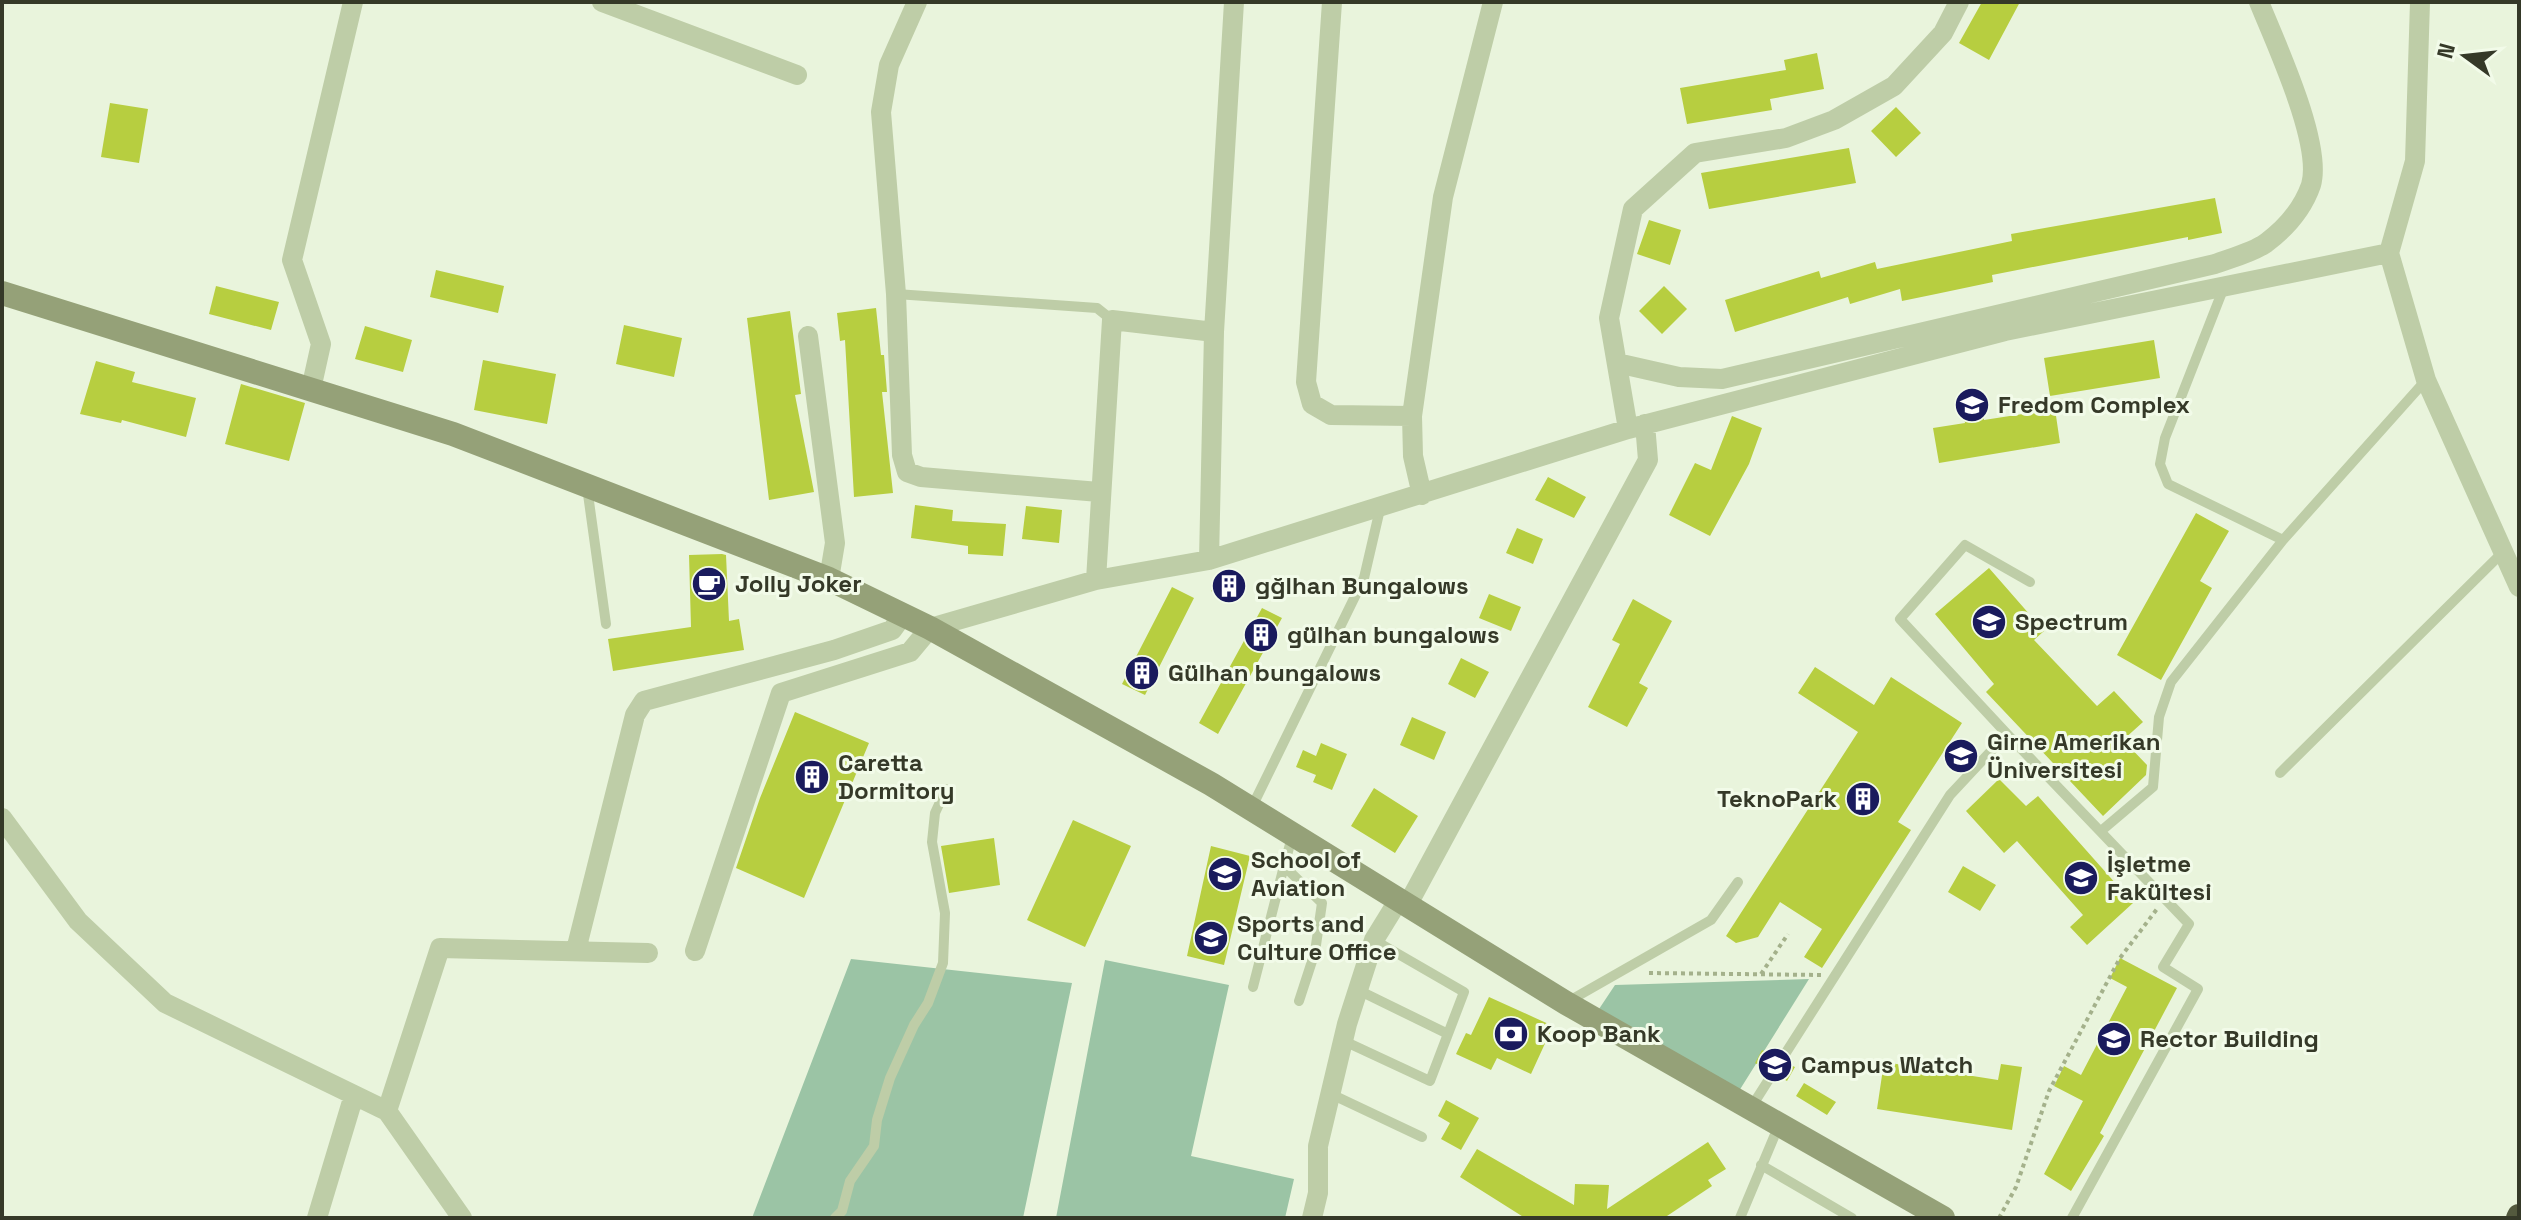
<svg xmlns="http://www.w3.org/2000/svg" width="2521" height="1220" font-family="'Space Grotesk',sans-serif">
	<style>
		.green { fill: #9bc4a5 }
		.building { fill: #b7ce40 }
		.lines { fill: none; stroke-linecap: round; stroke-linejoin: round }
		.path { stroke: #a4b18b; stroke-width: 4; stroke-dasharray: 4 4; stroke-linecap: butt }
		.lane { stroke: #becda7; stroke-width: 10 }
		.street { stroke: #becda7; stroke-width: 20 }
		.secondary { stroke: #95a178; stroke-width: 24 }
		.highway { stroke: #545a3e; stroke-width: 24 }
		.labels { text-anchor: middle; stroke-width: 6; stroke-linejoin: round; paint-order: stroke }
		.poi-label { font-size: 24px; font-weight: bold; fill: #353928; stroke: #f2fbe9; text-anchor: start }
	</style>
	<rect width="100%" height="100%" fill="#e9f4dc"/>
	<path class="green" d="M851,959L1072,983L1023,1218H752Z
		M1105,960L1229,985L1191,1156L1294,1179L1285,1218H1056Z
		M1809,979L1739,1091L1599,1009L1615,985Z"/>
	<path class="building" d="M1982,2H2020L1989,60L1959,43Z
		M1817,53L1824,89L1770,99L1772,110L1687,124L1680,88L1786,70L1784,60Z
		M110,103L148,109L139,163L101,157Z
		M1896,107L1921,133L1896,157L1871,131Z
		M1849,148L1856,183L1709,209L1701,173Z
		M2215,198L2222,233L2188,240V237L1992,275L1993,282L1936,294L1902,301L1900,289L1850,304L1848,297L1735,332L1725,300L1819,271L1821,278L1875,262L1877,269L2012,241L2011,234Z
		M1649,220L1681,230L1670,265L1637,254Z
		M436,270L504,286L498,313L430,297Z
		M216,286L279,302L271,330L209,314Z
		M1664,286L1687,309L1662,334L1639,311Z
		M876,308L881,355H884L887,392H882L893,493L854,497L845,340L840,341L837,313Z
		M790,311L801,394L795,395L814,492L769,500L747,318Z
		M624,325L682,338L674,377L616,364Z
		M365,326L412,340L403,372L355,359Z
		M2154,340L2160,378L2050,396L2044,358Z
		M483,360L556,374L547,424L474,410Z
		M96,361L135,372L132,382L196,398L186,437L122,420L121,423L80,414Z
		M241,384L305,403L289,461L225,444Z
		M1980,398L1984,420L2055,409L2060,443L1939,463L1933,428L1965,423L1961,401Z
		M1732,416L1762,428L1749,464L1710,536L1669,515L1695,463L1711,470Z
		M1548,477L1586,497L1574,518L1535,500Z
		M915,505L953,510L952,521L1006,524L1003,556L968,554V546L911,538Z
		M1026,506L1062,510L1059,543L1022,539Z
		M2196,513L2229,531L2200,581L2212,588L2161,680L2117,655Z
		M1517,528L1543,539L1533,564L1506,553Z
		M722,554L726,555L729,621L739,619L744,650L613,671L608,639L691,627L689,555Z
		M1989,568L2044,631L2034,640L2097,706L2114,691L2143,722L2123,740L2147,765L2146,775L2103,816L1986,692L1994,684L1935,614Z
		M1225,569L1246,580L1234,603L1211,591Z
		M1172,587L1194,598L1145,695L1122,684Z
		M1489,594L1521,607L1511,631L1479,618Z
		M1633,599L1672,621L1639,683L1648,688L1627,727L1588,707L1620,644L1612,640Z
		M1262,608L1282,618L1218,734L1199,723Z
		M1461,658L1489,672L1475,698L1448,684Z
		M1815,667L1874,705L1891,677L1962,723L1898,822L1911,830L1822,968L1804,957L1822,929L1780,902L1758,937L1736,943L1726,936L1858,732L1798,693Z
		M795,712L869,743L804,898L736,868L760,798Z
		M1412,717L1446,732L1434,760L1400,745Z
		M1321,743L1347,754L1332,790L1313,782L1316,775L1296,767L1303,750L1316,756Z
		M1999,779L2026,806L2038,796L2133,903L2087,945L2070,927L2083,915L2017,841L2004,853L1966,811Z
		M1374,788L1418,816L1395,853L1351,826Z
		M1073,820L1131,846L1085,947L1027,920Z
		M994,838L1000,885L949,893L941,846Z
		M1211,846L1250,856L1224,965L1187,956Z
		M1963,866L1996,885L1980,911L1948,892Z
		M2120,958L2177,988L2100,1133L2104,1136L2071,1191L2044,1174L2083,1101L2054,1086L2064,1066L2081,1075L2127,987L2110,978Z
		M1489,997L1553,1026L1531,1074L1497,1058L1491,1070L1456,1054L1466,1033L1471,1035Z
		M1762,1050L1774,1056L1766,1069L1755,1063Z
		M1884,1062L1998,1080L2001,1064L2022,1067L2012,1130L1877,1109Z
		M1788,1064L1795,1067L1787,1081L1780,1077Z
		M1804,1083L1836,1102L1827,1115L1796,1096Z
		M1446,1100L1479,1118L1461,1150L1441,1139L1450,1123L1438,1116Z
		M1708,1142L1726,1169L1708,1180L1712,1186L1664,1218H1525L1460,1177L1477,1149L1574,1205L1575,1184L1609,1185L1607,1209Z"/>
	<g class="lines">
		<path class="path" d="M1649,973L1821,975
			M1761,974L1788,934
			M1999,1218L2016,1187L2049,1091L2120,958L2157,909"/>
		<path class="lane" d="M2224,287L2165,438L2160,464L2168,484L2283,540
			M896,294L1097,308L1112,320
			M587,487L606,624
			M2007,734L2189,924L2163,967L2198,989L2072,1218
			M2280,773L2503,552
			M1252,807L1364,578L1380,509
			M2101,831L2153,787L2159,717L2171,682L2283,540L2426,380
			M1292,837L1284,866L1322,903L1315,952L1299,1001
			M1253,987L1284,866
			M1358,990L1446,1033
			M1569,1001L1711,920L1738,882
			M1344,1041L1430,1081L1464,992L1374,940
			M1333,1095L1422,1137
			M1752,1106L1950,795L2007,734L1900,619L1965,545L2030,582
			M1761,1165L1852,1218
			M835,1218L842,1211L850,1181L874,1146L877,1120L890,1078L914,1025L928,1003L943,963L945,913L932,842L935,813L946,789
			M1740,1218L1779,1125"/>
		<path class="street" d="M602,2L797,75
			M917,2L889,65L881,112L896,294L902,455L907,472L921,477L1099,492
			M1332,2L1306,382L1312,404L1331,415L1412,416
			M2420,2L2415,161L2389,253L2426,380L2519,587
			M808,336L835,543L829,579
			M1617,363L1679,377L1722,379L2215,264C2231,258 2252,253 2266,243C2286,228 2303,208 2311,185C2323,144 2275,42 2259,2
			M311,389L321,344L292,260L353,2
			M1628,429L1609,318L1633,209L1695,153L1786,138L1834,120L1894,86L1943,33L1959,2
			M1422,495L1413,456L1412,416L1443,197L1493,2
			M1209,560L1214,332L1234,2
			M1096,580L1112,320L1214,332
			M2,818L78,921L165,1003L387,1111L462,1218
			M1407,906L1648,460L1645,424
			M576,950L635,715L644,701L834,650L892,630L903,615
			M695,951L781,693L910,652L930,628L1096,580L1209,560L1628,429L2005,331L2389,253
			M387,1111L440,948L648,953
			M317,1218L354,1095
			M1312,1218L1318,1193V1146L1347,1024L1374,940L1398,901"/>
		<path class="secondary" d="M2,293L453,434L829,579L930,628L1211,784L1566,1003L1943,1218"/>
		<path class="highway" d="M2518,1218L2519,1216"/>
	</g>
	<defs>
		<g id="university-disc" transform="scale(1.8)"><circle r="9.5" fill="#1a1b5d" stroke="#f2fbe9"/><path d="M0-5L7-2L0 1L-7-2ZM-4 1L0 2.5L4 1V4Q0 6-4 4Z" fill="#fff"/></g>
		<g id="cafe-disc" transform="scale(1.8)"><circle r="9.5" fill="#1a1b5d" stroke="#f2fbe9"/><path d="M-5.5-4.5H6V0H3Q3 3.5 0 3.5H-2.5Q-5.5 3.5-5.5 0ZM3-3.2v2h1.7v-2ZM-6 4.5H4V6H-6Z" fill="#fff"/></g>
		<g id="building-disc" transform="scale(1.8)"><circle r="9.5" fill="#1a1b5d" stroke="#f2fbe9"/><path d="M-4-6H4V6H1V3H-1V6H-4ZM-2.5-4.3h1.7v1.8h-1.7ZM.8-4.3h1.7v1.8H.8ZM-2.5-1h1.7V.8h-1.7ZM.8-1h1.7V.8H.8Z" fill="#fff"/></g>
		<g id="school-disc" transform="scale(1.8)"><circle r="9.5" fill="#1a1b5d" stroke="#f2fbe9"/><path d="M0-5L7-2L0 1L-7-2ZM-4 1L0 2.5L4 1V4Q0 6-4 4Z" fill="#fff"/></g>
		<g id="bank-disc" transform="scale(1.8)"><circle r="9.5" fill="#1a1b5d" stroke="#f2fbe9"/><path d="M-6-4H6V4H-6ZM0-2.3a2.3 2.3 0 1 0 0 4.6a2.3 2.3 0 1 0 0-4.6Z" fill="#fff"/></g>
	</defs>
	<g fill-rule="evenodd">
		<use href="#university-disc" x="1972" y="405"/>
		<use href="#cafe-disc" x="709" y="584"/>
		<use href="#building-disc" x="1229" y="586"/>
		<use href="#university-disc" x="1989" y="622"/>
		<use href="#building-disc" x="1261" y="635"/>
		<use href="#building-disc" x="1142" y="673"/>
		<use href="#university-disc" x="1961" y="756"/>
		<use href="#building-disc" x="812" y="777"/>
		<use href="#building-disc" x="1863" y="799"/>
		<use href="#school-disc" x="1225" y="874"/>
		<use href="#university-disc" x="2081" y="878"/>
		<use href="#university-disc" x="1211" y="938"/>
		<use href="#bank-disc" x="1511" y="1034"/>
		<use href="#university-disc" x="2114" y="1039"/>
		<use href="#university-disc" x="1775" y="1065"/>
	</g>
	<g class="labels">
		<g class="poi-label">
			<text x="1998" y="413">Fredom Complex</text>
			<text x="735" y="592">Jolly Joker</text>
			<text x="1255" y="594">gğlhan Bungalows</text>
			<text x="2015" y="630">Spectrum</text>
			<text x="1287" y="643">gülhan bungalows</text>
			<text x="1168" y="681">Gülhan bungalows</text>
			<text x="1987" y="750">Girne Amerikan<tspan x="1987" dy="28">Üniversitesi</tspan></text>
			<text x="838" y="771">Caretta<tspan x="838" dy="28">Dormitory</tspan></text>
			<text x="1837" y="807" text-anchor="end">TeknoPark</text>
			<text x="1251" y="868">School of<tspan x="1251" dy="28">Aviation</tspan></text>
			<text x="2107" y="872">İşletme<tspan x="2107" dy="28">Fakültesi</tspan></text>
			<text x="1237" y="932">Sports and<tspan x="1237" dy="28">Culture Office</tspan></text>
			<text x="1537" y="1042">Koop Bank</text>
			<text x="2140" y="1047">Rector Building</text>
			<text x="1801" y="1073">Campus Watch</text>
		</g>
	</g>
	<rect width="2521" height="1220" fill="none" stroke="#353928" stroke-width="8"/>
	<g transform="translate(2465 56) rotate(285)" stroke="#f2fbe9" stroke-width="6" paint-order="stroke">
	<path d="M0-6L14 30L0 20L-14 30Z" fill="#353928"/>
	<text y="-12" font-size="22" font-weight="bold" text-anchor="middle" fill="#353928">N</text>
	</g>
</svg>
